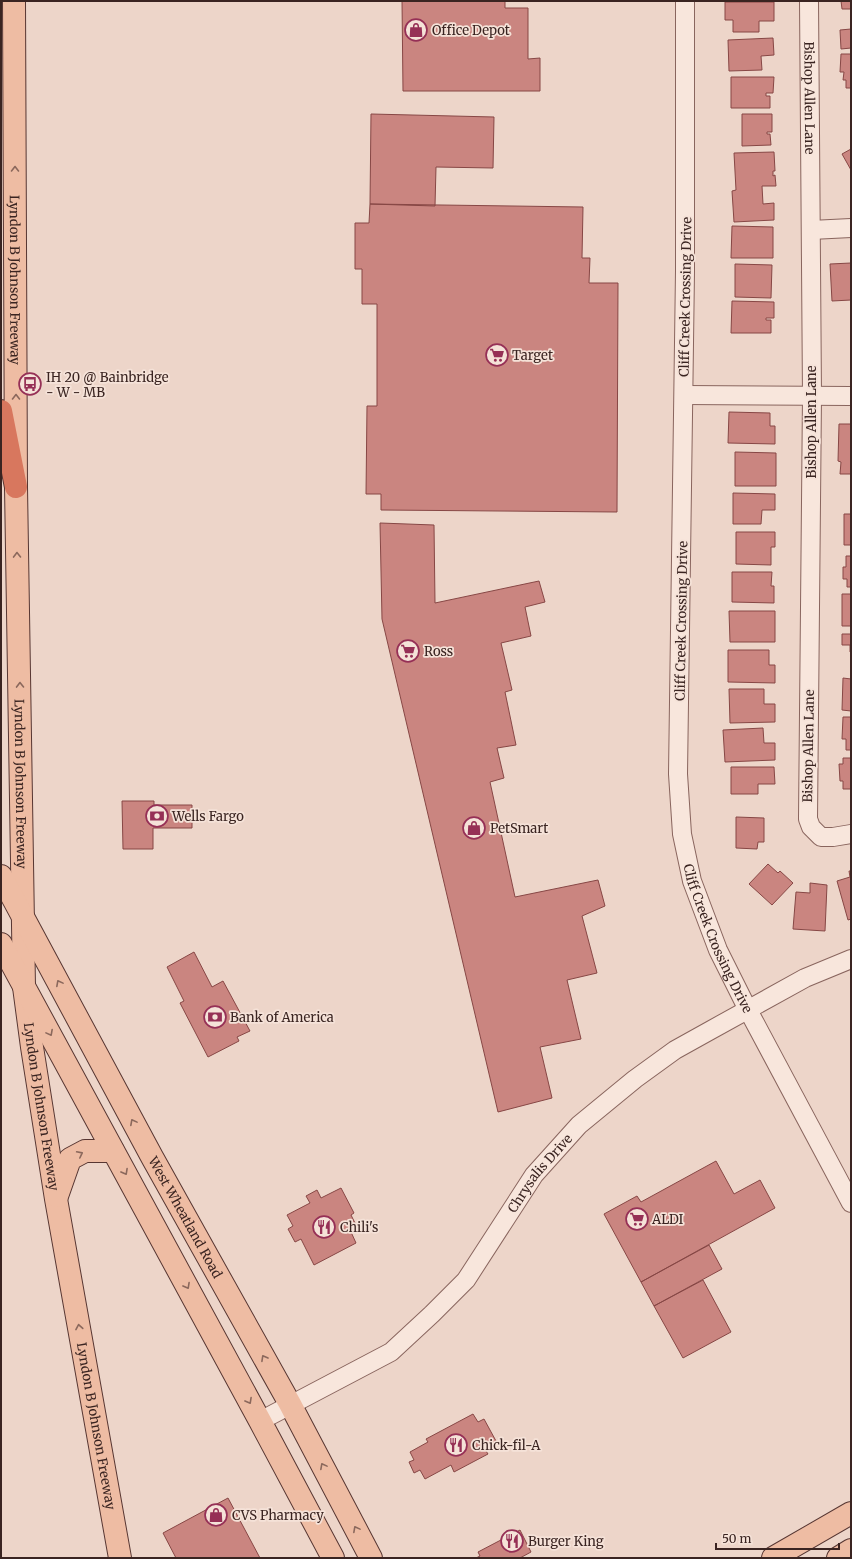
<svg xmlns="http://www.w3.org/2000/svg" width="852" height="1559" font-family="Merriweather,serif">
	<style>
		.building { fill: #ca8580; stroke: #874745 }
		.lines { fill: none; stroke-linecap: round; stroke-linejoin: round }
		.minor-casing { stroke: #89655e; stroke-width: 20 }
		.major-casing { stroke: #573632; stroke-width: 24 }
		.highway-casing { stroke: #573632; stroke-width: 24 }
		.minor { stroke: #f8e6dc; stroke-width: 18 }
		.major { stroke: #eebca3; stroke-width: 22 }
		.highway { stroke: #d8775e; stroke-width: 22 }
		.oneway { stroke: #8b685c }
		.labels { text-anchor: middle; stroke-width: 3.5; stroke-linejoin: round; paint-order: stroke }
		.poi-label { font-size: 13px; fill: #3a2421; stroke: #f5e2d8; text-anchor: start }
		.street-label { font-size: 13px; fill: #3a2421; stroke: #f5e2d8 }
	</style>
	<rect width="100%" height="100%" fill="#edd5c9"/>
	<path class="building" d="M402,1H505V8H528V59L540,58V91H403Z
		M841,1H851V9H842Z
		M725,2H774V21H759V32H733V20H725Z
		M851,29V48L841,49L840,30Z
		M773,38L774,55L761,56L762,70L729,71L728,40Z
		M841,54H851V88H846V80H843L844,72H840Z
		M731,77H774L773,93H766V96H770V108H731Z
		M371,114L494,117L493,168L436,167L435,206L370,204Z
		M742,114H772V132H767V134H770L771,145L742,146Z
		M851,149V170L842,154Z
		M774,152L775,171H773V176L775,175L776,186H762L763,204L774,203V220L734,222L732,191L736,190L734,153Z
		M370,204L583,207L582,258H590L589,283H618L617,512L381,510V494H366L367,406H377V304H362V269H355V223H369Z
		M732,226L773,227V258H731Z
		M851,263V300L832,301L830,264Z
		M735,264L772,265L771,298L735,297Z
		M732,301L774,302V318H766V320H771V333H731Z
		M729,412L770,413V426H775V444L728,443Z
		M839,424H851V474H840L841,462L838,461Z
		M735,452L776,453V486H735Z
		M733,493L775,494V510H762L761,524H733Z
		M844,514H851V545H844Z
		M380,523L434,525L435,603L539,581L545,602L525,607L531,636L501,643L512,690L505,692L516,745L497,748L504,778L490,782L515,897L598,880L605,906L582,916L597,973L567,980L581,1039L540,1047L552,1098L498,1112L382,619Z
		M736,532H775V547H771V565L736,564Z
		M846,556H851V587H847V579H843V567H846Z
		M732,572H772L771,586H774V603L732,602Z
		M842,594H851V626H842Z
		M729,611H775V642H730Z
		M842,634H851V652H850V645H842Z
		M728,650H769V665H775V683L728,682Z
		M843,678L851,679V711L842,710Z
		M729,689H764V704H775V722L730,723Z
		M843,717H851V750H846V739H842Z
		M763,728L764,743H775V760L725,762L723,730Z
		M843,758H851V789H843V781H840L839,764H843Z
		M731,767H774L775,784H758V794H731Z
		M122,801H154V805H192V828H153V849H123Z
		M736,817L764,818V842H758L757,849L736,848Z
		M768,864L778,873L780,871L793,883L772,905L749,884Z
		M849,871H851V919L848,920L837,881L850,877Z
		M810,883L827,885L825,931L793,929L796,892L810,893Z
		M194,952L212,987L223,981L250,1031L237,1037L239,1041L208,1057L180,1003L184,1001L167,967Z
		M716,1161L734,1194L760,1180L775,1208L641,1282L604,1214L637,1196L641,1202Z
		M341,1188L354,1213L351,1215L358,1229L351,1232L356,1243L314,1265L301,1239L295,1242L288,1229L293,1226L287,1215L310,1203L306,1196L317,1190L321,1198Z
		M709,1245L722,1269L654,1306L641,1282Z
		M703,1280L731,1332L683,1358L654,1306Z
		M473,1414L478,1422L484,1419L496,1441L484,1448L488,1454L454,1472L451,1465L425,1479L420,1470L414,1473L409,1462L414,1460L410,1452L428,1442L426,1439Z
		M228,1498L260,1558H176L163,1533Z
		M520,1530L531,1552L520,1558H476L480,1556L478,1552Z"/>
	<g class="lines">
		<g class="minor-casing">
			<g id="minor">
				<path id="s1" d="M685,1V271L678,774L682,834L692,881L718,950L748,1010L851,1203"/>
				<path id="s2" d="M809,1L812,396L808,819L811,827L821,837H833L851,834"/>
				<path d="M811,230L851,228"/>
				<path d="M684,395L851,396"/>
				<path id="s3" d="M260,1421L391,1352L432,1314L466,1280L534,1175L579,1125L635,1079L675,1050L711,1030L805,978L851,959"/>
			</g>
		</g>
		<g class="major-casing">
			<g id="major">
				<path id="s4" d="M14,1L16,487L24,987L32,1047L56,1199L120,1558"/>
				<path id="s5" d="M1,876L152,1157L290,1404L371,1558"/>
				<path d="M1,944L260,1421L333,1558"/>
				<path d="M57,1196L70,1159L85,1151H113"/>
				<path d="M773,1558L851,1513"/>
				<path d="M838,1558L851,1550"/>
			</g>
		</g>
		<g class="highway-casing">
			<path id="highway" d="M1,411L16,487"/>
		</g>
		<use href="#minor" class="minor"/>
		<use href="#major" class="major"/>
		<use href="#highway" class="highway"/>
	</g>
	<defs><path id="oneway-chevron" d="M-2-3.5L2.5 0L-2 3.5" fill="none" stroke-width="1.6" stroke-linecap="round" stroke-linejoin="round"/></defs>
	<g class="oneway">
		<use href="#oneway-chevron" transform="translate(15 169) rotate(-90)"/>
		<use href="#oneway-chevron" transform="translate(16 397) rotate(-90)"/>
		<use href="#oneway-chevron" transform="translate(17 555) rotate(-91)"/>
		<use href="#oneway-chevron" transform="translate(20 685) rotate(-91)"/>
		<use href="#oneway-chevron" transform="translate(59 983) rotate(-118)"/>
		<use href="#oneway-chevron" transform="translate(50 1033) rotate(62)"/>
		<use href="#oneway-chevron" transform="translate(133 1122) rotate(-118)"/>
		<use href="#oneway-chevron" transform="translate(80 1154) rotate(-27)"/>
		<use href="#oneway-chevron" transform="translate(125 1172) rotate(61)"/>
		<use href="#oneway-chevron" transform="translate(187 1286) rotate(61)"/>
		<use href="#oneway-chevron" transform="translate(79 1327) rotate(-100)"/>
		<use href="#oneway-chevron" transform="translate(264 1358) rotate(-119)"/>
		<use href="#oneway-chevron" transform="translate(249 1401) rotate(61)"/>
		<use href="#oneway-chevron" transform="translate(323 1466) rotate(-118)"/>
		<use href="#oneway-chevron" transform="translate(356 1529) rotate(-118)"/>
	</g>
	<defs>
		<g id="shop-ring" transform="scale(1.15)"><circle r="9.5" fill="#f5e2d8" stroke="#963056" stroke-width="1.5"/><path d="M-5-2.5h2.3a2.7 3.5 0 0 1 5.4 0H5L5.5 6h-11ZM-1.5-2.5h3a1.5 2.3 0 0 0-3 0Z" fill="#963056"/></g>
		<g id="supermarket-ring" transform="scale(1.15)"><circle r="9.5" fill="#f5e2d8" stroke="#963056" stroke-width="1.5"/><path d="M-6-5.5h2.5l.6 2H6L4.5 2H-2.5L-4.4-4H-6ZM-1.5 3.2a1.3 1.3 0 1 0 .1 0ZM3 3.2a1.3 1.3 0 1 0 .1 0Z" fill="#963056"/></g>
		<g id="bus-ring" transform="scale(1.15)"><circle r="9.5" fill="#f5e2d8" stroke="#963056" stroke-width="1.5"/><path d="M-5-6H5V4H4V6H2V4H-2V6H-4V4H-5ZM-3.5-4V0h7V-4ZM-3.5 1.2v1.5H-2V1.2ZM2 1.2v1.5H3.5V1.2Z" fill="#963056"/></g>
		<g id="bank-ring" transform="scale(1.15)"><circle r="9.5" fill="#f5e2d8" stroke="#963056" stroke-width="1.5"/><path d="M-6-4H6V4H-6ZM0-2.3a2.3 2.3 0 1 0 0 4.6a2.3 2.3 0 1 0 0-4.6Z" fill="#963056"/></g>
		<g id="restaurant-ring" transform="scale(1.15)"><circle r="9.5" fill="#f5e2d8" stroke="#963056" stroke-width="1.5"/><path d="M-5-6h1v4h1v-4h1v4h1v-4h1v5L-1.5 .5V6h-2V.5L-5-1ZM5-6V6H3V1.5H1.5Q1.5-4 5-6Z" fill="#963056"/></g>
	</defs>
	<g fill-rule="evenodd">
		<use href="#shop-ring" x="416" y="30"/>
		<use href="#supermarket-ring" x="497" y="355"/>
		<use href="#bus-ring" x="30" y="384"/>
		<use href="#supermarket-ring" x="408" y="651"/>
		<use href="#bank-ring" x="157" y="816"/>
		<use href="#shop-ring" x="474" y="828"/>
		<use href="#bank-ring" x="215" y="1017"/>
		<use href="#supermarket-ring" x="637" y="1219"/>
		<use href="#restaurant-ring" x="324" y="1227"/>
		<use href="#restaurant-ring" x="456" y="1445"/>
		<use href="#shop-ring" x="216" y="1515"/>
		<use href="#restaurant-ring" x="512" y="1541"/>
	</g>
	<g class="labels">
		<g class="poi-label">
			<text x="432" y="35">Office Depot</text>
			<text x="512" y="360">Target</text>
			<text x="46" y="382">IH 20 @ Bainbridge<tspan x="46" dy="15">- W - MB</tspan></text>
			<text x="424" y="656">Ross</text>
			<text x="172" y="821">Wells Fargo</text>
			<text x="490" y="833">PetSmart</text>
			<text x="230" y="1022">Bank of America</text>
			<text x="652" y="1224">ALDI</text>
			<text x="340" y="1232">Chili's</text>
			<text x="472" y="1450">Chick-fil-A</text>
			<text x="232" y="1520">CVS Pharmacy</text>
			<text x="528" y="1546">Burger King</text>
		</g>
		<g class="street-label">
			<text dy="5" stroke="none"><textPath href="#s2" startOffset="97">Bishop Allen Lane</textPath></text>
			<text dy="5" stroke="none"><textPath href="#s4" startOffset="279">Lyndon B Johnson Freeway</textPath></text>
			<text transform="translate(685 297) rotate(-89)" y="5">Cliff Creek Crossing Drive</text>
			<text transform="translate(811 422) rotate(-90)" y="5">Bishop Allen Lane</text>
			<text transform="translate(681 621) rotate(-89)" y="5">Cliff Creek Crossing Drive</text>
			<text transform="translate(808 746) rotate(-89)" y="5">Bishop Allen Lane</text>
			<text dy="5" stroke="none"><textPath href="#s4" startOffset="783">Lyndon B Johnson Freeway</textPath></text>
			<text dy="5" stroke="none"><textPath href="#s1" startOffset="944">Cliff Creek Crossing Drive</textPath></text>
			<text dy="5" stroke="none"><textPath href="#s4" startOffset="1107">Lyndon B Johnson Freeway</textPath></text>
			<text dy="5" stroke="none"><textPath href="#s3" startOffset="382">Chrysalis Drive</textPath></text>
			<text dy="5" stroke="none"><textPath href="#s5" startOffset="388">West Wheatland Road</textPath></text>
			<text dy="5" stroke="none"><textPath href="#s4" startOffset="1431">Lyndon B Johnson Freeway</textPath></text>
		</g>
	</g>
	<rect width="852" height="1559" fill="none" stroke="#3a2421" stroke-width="4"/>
	<path d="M716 1543v6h123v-6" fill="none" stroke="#3a2421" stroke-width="2"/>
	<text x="722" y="1543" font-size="12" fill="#3a2421" stroke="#f5e2d8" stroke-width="3" paint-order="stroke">50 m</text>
</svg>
